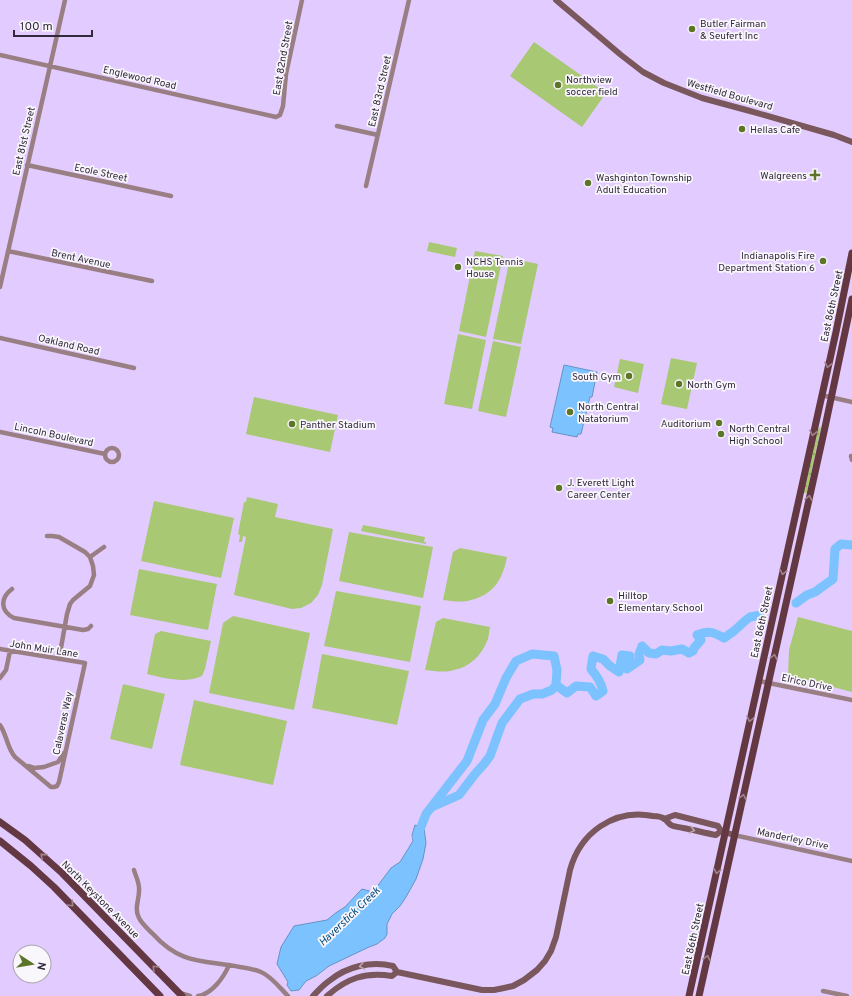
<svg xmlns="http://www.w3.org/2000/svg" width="852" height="996" font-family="Overpass,sans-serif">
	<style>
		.grass { fill: url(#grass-dots) }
		.green { fill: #a9c874 }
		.water { fill: #7bc2ff; stroke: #6594c4 }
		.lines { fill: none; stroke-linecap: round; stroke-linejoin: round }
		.river { stroke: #7bc2ff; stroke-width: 9 }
		.street { stroke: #997f84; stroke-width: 4.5 }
		.secondary { stroke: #7a565d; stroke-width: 6 }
		.primary { stroke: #633842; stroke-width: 7 }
		.oneway { stroke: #9f848c }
		.oneway2 { stroke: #baa6ac }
		.poi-dot { fill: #5c7527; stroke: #f9f6fc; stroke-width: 1.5 }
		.labels { text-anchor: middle; stroke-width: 3.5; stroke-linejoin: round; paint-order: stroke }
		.poi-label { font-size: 10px; fill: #32293c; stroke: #f9f6fc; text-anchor: start }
		.street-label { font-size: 10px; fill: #32293c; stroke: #f9f6fc }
		.water-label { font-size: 11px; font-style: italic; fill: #004b7a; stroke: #f9f6fc }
	</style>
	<defs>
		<pattern id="grass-dots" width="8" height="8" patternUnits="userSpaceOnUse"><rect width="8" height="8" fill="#a9c874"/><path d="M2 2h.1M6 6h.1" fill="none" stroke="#8aa260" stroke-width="1.8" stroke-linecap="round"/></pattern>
	</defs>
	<rect width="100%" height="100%" fill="#e2cbfe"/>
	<path class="grass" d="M821,427L807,493H803L817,429Z"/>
	<path class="green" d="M534,42L606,93L582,127L510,76Z
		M429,242L457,248L455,257L427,251Z
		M475,251L503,256L486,337L459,331Z
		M510,258L538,264L521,344L493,339Z
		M458,334L486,340L472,409L444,404Z
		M493,341L521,347L506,417L478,411Z
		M671,358L697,363L687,409L661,404Z
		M620,359L644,364L638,393L614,387Z
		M254,397L338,415L330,452L246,434Z
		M247,497L278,504L275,517L333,529L322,585L318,595L311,603L301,608L292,609L234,595L246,537L243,536L242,542H239L240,535L238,534L244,502H246Z
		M154,501L234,518L221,578L141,561Z
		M363,525L425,537L424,542H426V544L361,531Z
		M349,532L433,547L423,598L339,581Z
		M460,548L507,557C503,579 493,595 471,600C462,603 452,601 443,600L453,552Z
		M139,569L217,584L208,630L130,615Z
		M336,591L421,606L410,662L324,646Z
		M233,616L310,633L294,710L209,693L223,623Z
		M798,617L852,631V692L788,675L789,650Z
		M443,618L490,627C489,631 489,635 488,639C482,655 470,667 454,670C445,673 435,671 425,670L436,622Z
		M161,631L211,641L205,669L202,676C185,684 164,678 147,674L155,634Z
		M322,654L409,671L397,725L312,708Z
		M123,684L165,694L152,749L110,739Z
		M194,700L287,721L273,785L180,765Z"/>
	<path class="water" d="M564,365L597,372L592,397H590L581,434H578L577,437L552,432L553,428L550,427Z
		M415,825L424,828L426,843L423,859L416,879L406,897L400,906L392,914L387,924V934L385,938L377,944L369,947L329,966L316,976L306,981L299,990L291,991L287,985L288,982L277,964L281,947L294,926L327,920L337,912L345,907L359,892L362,889L373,892L391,868L400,862L413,841L412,835Z"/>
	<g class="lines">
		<path class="river" d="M796,603L807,595L815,592L833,579L835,549L841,544L852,545
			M432,807L459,795L475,774L484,764L490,756L502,723L520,699L533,694H542L552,690L556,685
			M417,837L426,814L467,761L483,720L495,704L506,678L516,661L532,654L554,656L557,670L556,685L567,693L576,686L590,687L596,696L603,691C601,682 597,676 591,669L593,656L603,659L610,666L619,672L622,655L630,656L627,669L640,660L639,654L642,646L649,653L656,654L662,650L671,651L682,649L689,653L693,651L694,648L701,640L697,635C709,630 713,632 724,638L734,631L746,620L750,617L761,615"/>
		<path class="street" d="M0,55L276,117L280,115L283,106L286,74L302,0
			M337,126L378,135
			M27,165L171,196
			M366,186L409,0
			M8,251L152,281
			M0,287L65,0
			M0,338L134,368
			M821,395L852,402
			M0,432L105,454
			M105 455a7 7 0 1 1 14 0a7 7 0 1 1-14 0Z
			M852,456H851L852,460
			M47,536H52L59,537L85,552L90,557L93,566L94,575L90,586L73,600L70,604L67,614L59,659
			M90,557L104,547
			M12,589C0,598 0,611 14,618L83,630L88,629L91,626
			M0,649L85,663L59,782L57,786L54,787H51L15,757C7,748 7,735 0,725
			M0,678L6,670L10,651
			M759,681L852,700
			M28,766L34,768L44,767L58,762L64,753
			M734,835L852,861
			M134,870C136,877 140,884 139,891C139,900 134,909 139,918C142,924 148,929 153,934C181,965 203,960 240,967C247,968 254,969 261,972C271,976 280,988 288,996
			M823,991L847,996
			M180,993L190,996
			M198,996C212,994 224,977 229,965"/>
		<path class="secondary" d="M556,0L621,55L643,72L664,83L702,98L750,111L834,135L852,142
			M664,819L675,815L718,826L721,831L734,835
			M313,996C318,991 323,985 329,981C347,966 371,961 393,966L397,972L482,990H494L504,988L513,986L524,980L537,970L545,961L551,951L556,937L570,870C580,833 614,808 653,816C657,816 662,817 665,819C667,821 669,824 671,825C674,827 680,827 683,828C694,830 705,833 716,835L721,831
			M327,996C347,978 365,972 392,976L397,972"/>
		<path class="primary" d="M0,822L25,840L62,873L182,996
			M0,841L31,866L54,887L160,996
			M689,996L836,332L852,253
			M699,996L824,432L852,299"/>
	</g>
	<defs><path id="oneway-chevron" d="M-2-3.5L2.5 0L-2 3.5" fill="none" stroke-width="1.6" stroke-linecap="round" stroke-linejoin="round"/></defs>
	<g class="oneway">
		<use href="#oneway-chevron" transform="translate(828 365) rotate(103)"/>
		<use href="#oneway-chevron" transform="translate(813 433) rotate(102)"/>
		<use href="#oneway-chevron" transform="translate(809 498) rotate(-78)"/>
		<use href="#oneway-chevron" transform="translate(783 572) rotate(102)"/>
		<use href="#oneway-chevron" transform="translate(774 657) rotate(-78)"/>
		<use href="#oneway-chevron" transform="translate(750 719) rotate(103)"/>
		<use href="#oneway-chevron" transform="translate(743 797) rotate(-77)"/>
		<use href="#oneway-chevron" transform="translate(43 856) rotate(-139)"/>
		<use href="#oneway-chevron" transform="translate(717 871) rotate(102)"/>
		<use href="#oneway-chevron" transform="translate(71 904) rotate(46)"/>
		<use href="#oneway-chevron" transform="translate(707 958) rotate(-78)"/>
		<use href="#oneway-chevron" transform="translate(155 968) rotate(-134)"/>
	</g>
	<g class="oneway2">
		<use href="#oneway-chevron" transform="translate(692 830) rotate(12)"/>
		<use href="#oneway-chevron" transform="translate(362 966) rotate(170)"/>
	</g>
	<g class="poi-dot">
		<circle cx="692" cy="29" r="4"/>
		<circle cx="558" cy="85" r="4"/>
		<circle cx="742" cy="129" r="4"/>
		<path d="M813 169h4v4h4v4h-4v4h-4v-4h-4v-4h4z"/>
		<circle cx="588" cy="183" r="4"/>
		<circle cx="823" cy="261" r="4"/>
		<circle cx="458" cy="267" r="4"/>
		<circle cx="629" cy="376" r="4"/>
		<circle cx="679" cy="384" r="4"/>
		<circle cx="570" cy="412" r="4"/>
		<circle cx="719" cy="423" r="4"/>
		<circle cx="292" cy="424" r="4"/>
		<circle cx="721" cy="434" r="4"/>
		<circle cx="559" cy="488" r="4"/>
		<circle cx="610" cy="601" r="4"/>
	</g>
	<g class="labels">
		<g class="poi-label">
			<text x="700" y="27">Butler Fairman<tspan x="700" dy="12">&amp; Seufert Inc</tspan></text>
			<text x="566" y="83">Northview<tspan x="566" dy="12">soccer field</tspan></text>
			<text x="750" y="133">Hellas Cafe</text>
			<text x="807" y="179" text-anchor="end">Walgreens</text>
			<text x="596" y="181">Washginton Township<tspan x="596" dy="12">Adult Education</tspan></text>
			<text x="815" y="259" text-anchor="end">Indianapolis Fire<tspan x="815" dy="12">Department Station 6</tspan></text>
			<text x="466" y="265">NCHS Tennis<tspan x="466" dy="12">House</tspan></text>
			<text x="621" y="380" text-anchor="end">South Gym</text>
			<text x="687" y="388">North Gym</text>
			<text x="578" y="410">North Central<tspan x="578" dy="12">Natatorium</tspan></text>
			<text x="711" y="427" text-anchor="end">Auditorium</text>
			<text x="300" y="428">Panther Stadium</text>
			<text x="729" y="432">North Central<tspan x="729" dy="12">High School</tspan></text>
			<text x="567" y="486">J. Everett Light<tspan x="567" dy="12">Career Center</tspan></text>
			<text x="618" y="599">Hilltop<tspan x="618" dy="12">Elementary School</tspan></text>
		</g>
		<g class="street-label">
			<text transform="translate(282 58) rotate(-80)" y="4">East 82nd Street</text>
			<text transform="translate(140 77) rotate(13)" y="4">Englewood Road</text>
			<text transform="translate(379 91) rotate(-77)" y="4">East 83rd Street</text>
			<text transform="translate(730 94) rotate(16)" y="4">Westfield Boulevard</text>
			<text transform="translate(23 141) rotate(-77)" y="4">East 81st Street</text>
			<text transform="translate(101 172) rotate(12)" y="4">Ecole Street</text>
			<text transform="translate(81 258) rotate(12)" y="4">Brent Avenue</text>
			<text transform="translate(831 306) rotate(-78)" y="4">East 86th Street</text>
			<text transform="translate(69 344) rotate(13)" y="4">Oakland Road</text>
			<text transform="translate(54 434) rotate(12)" y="4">Lincoln Boulevard</text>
			<text transform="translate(761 622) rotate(-78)" y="4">East 86th Street</text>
			<text transform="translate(44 648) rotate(9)" y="4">John Muir Lane</text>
			<text transform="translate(807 682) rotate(12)" y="4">Elrico Drive</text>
			<text transform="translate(62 723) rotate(-78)" y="4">Calaveras Way</text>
			<text transform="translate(793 838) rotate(12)" y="4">Manderley Drive</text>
			<text transform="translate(101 899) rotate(45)" y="4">North Keystone Avenue</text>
			<text transform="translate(692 939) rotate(-78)" y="4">East 86th Street</text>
		</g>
		<g class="water-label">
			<text transform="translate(349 916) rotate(-44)" y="4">Haverstick Creek</text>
		</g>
	</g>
	<g transform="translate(32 964) rotate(102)"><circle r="19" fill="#f9f6fc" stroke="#a9a4af"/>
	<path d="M0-3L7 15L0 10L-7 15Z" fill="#5c7527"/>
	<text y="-6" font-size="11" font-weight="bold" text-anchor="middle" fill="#32293c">N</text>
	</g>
	<path d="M14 30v6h78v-6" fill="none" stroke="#32293c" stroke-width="2"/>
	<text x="20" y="30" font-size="12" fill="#32293c" stroke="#f9f6fc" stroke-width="3" paint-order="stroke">100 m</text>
</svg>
